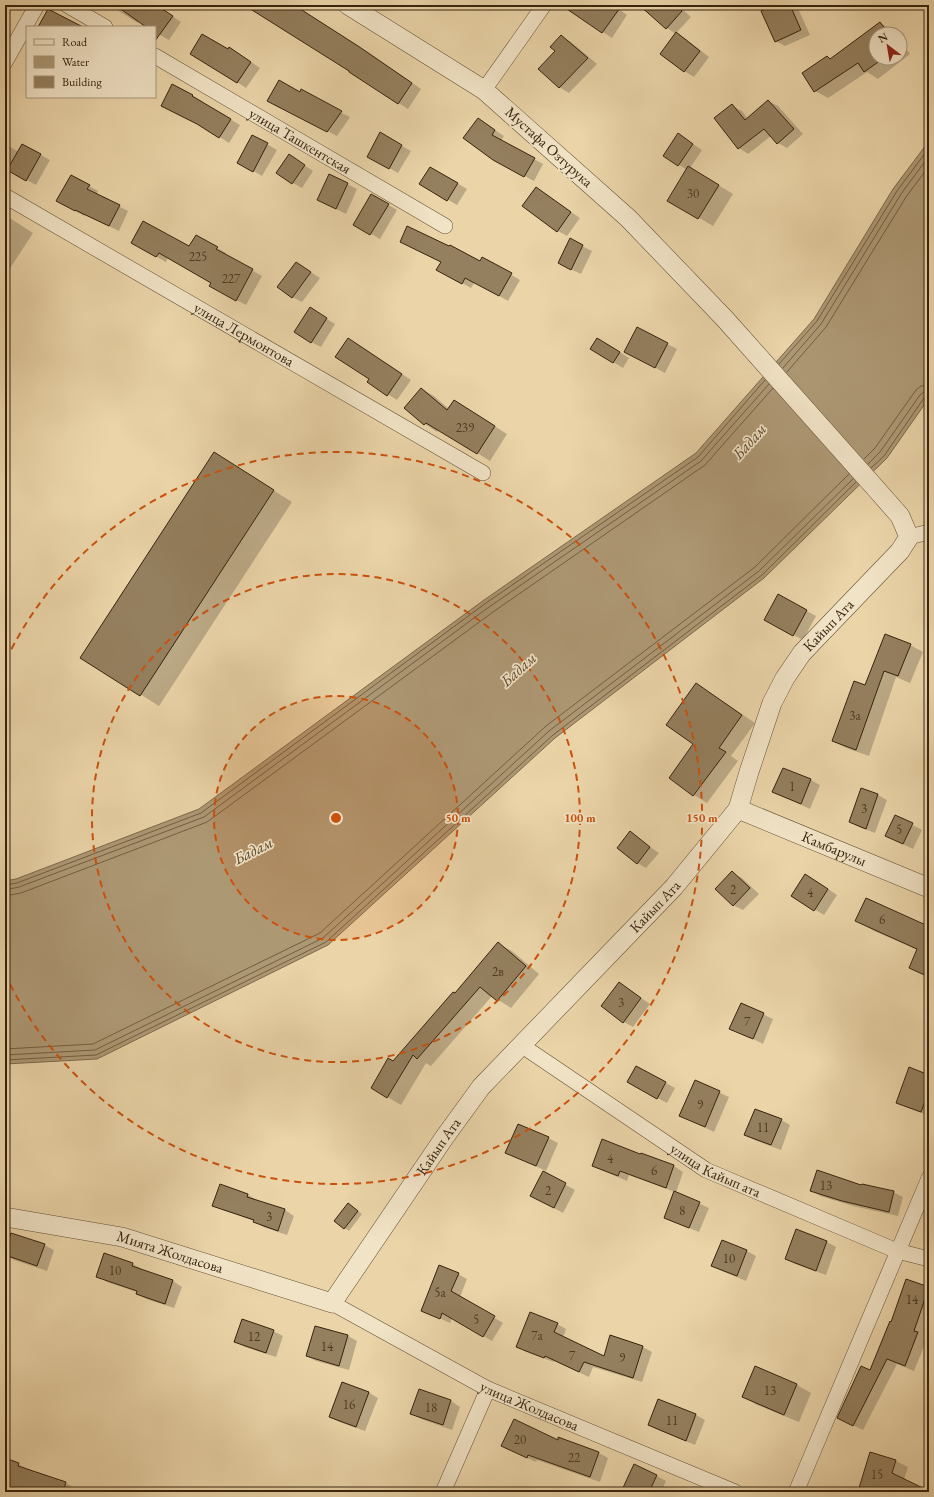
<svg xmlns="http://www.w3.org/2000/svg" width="934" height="1497" font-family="'EB Garamond',serif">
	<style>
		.water { fill: #ad9874; stroke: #7d694b }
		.shadow { fill: #0003 }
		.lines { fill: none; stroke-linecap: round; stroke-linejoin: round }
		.shore { stroke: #725e41; stroke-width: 1 }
		.building { fill: #947f5e; stroke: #36230e }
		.minor-casing { stroke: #634f34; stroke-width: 16 }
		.tertiary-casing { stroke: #634f34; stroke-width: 20 }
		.minor { stroke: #f1e3c6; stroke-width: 15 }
		.tertiary { stroke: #f1e3c6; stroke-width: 19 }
		.ring { fill: none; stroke: #cd510c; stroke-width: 2; stroke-dasharray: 7 5 }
		.labels { text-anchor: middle; stroke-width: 3.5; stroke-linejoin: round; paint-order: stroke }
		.number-label { font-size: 13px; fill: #4e3a22 }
		.street-label { font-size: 15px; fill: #36230e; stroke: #f1e3c6 }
		.water-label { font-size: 16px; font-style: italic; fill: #5a462d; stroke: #f1e3c6 }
		.centre { fill: #cd510c; stroke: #f1e3c6; stroke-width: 2 }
		.ring-label { font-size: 12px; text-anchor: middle; font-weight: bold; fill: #cd510c; stroke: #f1e3c6; stroke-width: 3.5; stroke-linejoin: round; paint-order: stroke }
	</style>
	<rect width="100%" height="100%" fill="#ead4a8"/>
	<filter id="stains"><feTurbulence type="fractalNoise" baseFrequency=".005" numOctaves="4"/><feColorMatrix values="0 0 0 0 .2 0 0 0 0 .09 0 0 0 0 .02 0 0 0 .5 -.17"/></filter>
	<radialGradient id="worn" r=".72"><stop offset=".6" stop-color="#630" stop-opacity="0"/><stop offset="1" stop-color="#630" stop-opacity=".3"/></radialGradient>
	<path class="water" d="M929,141V398L887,458L764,578L555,738L328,945L97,1059L5,1064V881L16,879L199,809L484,600L696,453L814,319L893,189Z"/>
	<path class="shadow" d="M109,5H156L181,22L169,40L155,32V27H148L139,21L138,23Z
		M253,5H294L368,52L421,89L408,109L350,72Z
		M575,5H613L627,15L612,38L571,11Z
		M641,5H678L691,17L676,33L686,39L709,57L694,77L684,71L676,34L667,28Z
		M776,5L797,6L810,35L785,46L776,41Z
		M880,23L893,30L895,34H876V58H900V40L910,54L878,79L867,72L828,98L815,91L827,57L831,59Z
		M561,36L571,42L597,64L569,93L559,87Z
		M230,48L260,68L246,88L237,82L228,50Z
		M173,85L202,101L201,102L240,125L229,143L203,126Z
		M300,93L350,117L337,136L278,106Z
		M768,101L778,106L803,134L787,148L778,143L771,136L748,154L739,148L732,106L742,111L748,119Z
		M478,119L504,136L501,141L543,164L534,181L493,159Z
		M380,134L411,151L398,173L368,156Z
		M253,136L277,150L262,176L238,162Z
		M687,140L702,150L690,168L733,194L713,226L669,200L687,170L664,155Z
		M5,144L19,152L23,145L50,160L36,185L5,168Z
		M298,161L313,171L302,188L293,183Z
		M431,168L467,189L457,205L421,184Z
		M330,175L357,189L346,214L318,200Z
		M71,176L98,191L96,195L128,211L119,231L85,215L84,216L57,200Z
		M536,188L580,218L567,236L558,231Z
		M372,195L397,210L380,239L354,224Z
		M5,215L33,233L5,276Z
		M196,236L226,253L225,255L262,276L246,305L220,291L212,282L168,257L166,262L132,243L190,247Z
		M570,240L592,251L581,274L568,268Z
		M401,242L480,263L483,258L520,280L508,301L475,282L471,288L438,270L442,262Z
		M296,263L320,278L302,302L292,297Z
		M319,314L335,324L321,347L311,342Z
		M638,329L677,349L665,373L635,357Z
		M357,344L411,380L397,400L368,382L370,379Z
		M607,344L629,358L623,368L592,349Z
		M422,389L434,396L449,409H467L507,434L490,461L439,429L437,432L425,424Z
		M214,453L292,502L159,706L82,658Z
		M779,596L816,616L803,640L775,625Z
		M910,645L923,652L910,683L896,677L869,756L846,748L833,741L865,686Z
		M697,684L755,723L731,756L738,761L707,803L694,795L670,778L695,744Z
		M783,769L811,780L820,785L810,809L774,792Z
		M862,790L878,795L887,800L875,833L859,827L850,822Z
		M896,816L922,830L913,849L896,841Z
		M630,833L659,853L646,868L637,863Z
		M732,873L742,878L759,894L743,910L733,905Z
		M815,880L837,895L824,915L792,896Z
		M857,921L928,927L929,925V978L910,968L918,950L874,931Z
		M498,944L512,951L539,974L511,1008L492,996L431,1066L426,1063L401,1105L372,1088L393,1062L456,994Z
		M619,983L650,1004L633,1027L624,1022Z
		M741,1004L773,1019L763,1044L731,1028Z
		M929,1059V1116L906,1107L897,1102L923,1073Z
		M637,1067L675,1088L667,1103L628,1082Z
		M696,1082L729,1097L714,1132L681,1116Z
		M781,1120L790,1125L781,1150L754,1140L745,1134Z
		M548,1138L558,1143L546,1171L507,1153Z
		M641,1155L674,1166L683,1172L676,1193L709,1208L699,1232L674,1222L665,1217L675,1192L629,1175L627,1181L602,1170L593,1165Z
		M544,1173L575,1190L563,1213L541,1201Z
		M862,1187L893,1192L903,1197L898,1216L853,1206L820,1196L811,1190Z
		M247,1194L257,1200L256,1201L285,1210L294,1216L287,1235L263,1227L254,1221L223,1210L213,1205Z
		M353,1207L362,1214L349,1231L335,1221Z
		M929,1210V1219L926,1217Z
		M796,1231L827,1242L836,1247L826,1275L795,1264L786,1259Z
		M722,1241L747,1251L756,1256L746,1281L722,1271L712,1265Z
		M44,1245L54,1250L47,1271L14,1260L5,1255V1252Z
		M133,1264L142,1269L141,1271L173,1281L182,1287L174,1308L146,1299L137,1294V1292L107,1282L98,1276Z
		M458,1274L467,1279L460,1297L503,1323L492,1341L452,1318L450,1323L422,1310Z
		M906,1281L929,1289V1321L923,1337L927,1339L914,1371L897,1364L863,1430L848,1423L892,1323Z
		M557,1324L566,1329L563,1338L604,1357L611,1337L643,1347L652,1352L642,1382L593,1367L589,1377L554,1361V1362L526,1352L517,1347Z
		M273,1331L283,1336L276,1357L245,1347L236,1342Z
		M348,1336L357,1341L349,1370L316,1361L307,1356Z
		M755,1368L797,1385L811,1393L799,1422L757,1405L743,1396Z
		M419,1391L451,1401L460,1407L452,1430L421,1419L411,1414Z
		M368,1392L378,1398L365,1431L339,1422L330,1417Z
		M659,1400L696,1415L705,1420L695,1445L658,1430L649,1425Z
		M559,1439L599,1453L608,1458L600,1482L537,1460L536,1462L512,1451L558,1441Z
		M5,1459L18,1464L32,1471L66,1483L78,1490V1492H5Z
		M896,1461L908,1467L904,1480L929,1492H868L860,1487Z
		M657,1476L666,1481L661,1492H622Z"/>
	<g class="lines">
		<path class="shore" d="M779,364L817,321L897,191L929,148
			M783,368L821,324L901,194L929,156
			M787,372L826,327L906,197L929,166
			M864,459L875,448L916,390L921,386L929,385
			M868,464L880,452L920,395L924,392L929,391
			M871,468L884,456L924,398L929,396
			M5,885L17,883L201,813L486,603L698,457L765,380
			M5,890L19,887L204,817L489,607L701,461L769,384
			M5,896L21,893L207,822L493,612L705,465L773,388
			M5,1049L93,1044L320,933L546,726L755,567L849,474
			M5,1055L95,1050L323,938L549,731L759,571L853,479
			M5,1060L96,1055L326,942L553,735L762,575L856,482"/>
	</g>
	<path class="building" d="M115,5H156L173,16L155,41V27H146Z
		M244,5H294L358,46L412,83L398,104L349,72V71Z
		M561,5H622L602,33Z
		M639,5H676L682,11L666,29Z
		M774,5H790L801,30L775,42L761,11Z
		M48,9L83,27H38Z
		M880,22L889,34H876V58H884L864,72L858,63L814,92L802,73L827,56L830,59Z
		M676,32L700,51L684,72L660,54Z
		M202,34L228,49L229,47L251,62L237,83L190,54Z
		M561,35L588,58L559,88L538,69L555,51L550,47Z
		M279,80L300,92L301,89L342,111L327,132L267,101Z
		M172,84L193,95L192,96L231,119L219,138L197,124L161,106Z
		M768,100L794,129L777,144L764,129L738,149L714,118L732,104L745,120Z
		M478,118L495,130L492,135L535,158L524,177L493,160L463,138Z
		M380,132L402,145L389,169L367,157Z
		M678,133L693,144L678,166L663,156Z
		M252,135L268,143L253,172L237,163Z
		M22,144L41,154L26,181L7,170Z
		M289,154L305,165L292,184L276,173Z
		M688,166L719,185L698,219L667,201Z
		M430,167L458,183L447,201L419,184Z
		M329,174L348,183L336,209L317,200Z
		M71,175L90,185L87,189L120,205L109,226L75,210V211L56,201Z
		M536,187L571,212L557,232L522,206Z
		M371,194L389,204L370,235L353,225Z
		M143,221L189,246L196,235L218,247L216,249L253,269L236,301L209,286L211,283L159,253L156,257L131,243Z
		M407,226L449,246L450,245L480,261L482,257L512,273L499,296L465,278L462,284L436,270L441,262L400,242Z
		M570,238L583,245L571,270L558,263Z
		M296,262L311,272L292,298L277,287Z
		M310,307L327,318L311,343L294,332Z
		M637,327L668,343L655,368L624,352Z
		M348,338L402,374L387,396L367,382L369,379L335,357Z
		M597,338L620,352L613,363L590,349Z
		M421,388L447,410L454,400L495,426L477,454L426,423L424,425L404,408Z
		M214,452L274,490L140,696L80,658Z
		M778,594L807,610L793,636L764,620Z
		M885,634L911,644L898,676L884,671L856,750L832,741L854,681L865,685Z
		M696,683L742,715L719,748L726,752L693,796L669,778L693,744L666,725Z
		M783,768L811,779L801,804L772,792Z
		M861,788L878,794L866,829L849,822Z
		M895,815L913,823L903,844L885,836Z
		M630,831L650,847L637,864L617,848Z
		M732,871L750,888L733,906L715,889Z
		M805,874L828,889L814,911L791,896Z
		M866,898L928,926L929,923V977L909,968L917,949L855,921Z
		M498,942L526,966L497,1001L480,987L417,1059L413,1055L387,1098L371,1088L388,1058L393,1061L453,992L455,993Z
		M619,982L641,998L623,1023L601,1006Z
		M741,1003L764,1013L753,1039L729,1029Z
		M636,1066L666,1082L657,1099L627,1082Z
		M909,1067L929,1075V1090L921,1112L896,1103Z
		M695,1080L720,1091L705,1127L679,1116Z
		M755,1109L782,1119L771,1145L744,1135Z
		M518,1124L549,1137L536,1166L505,1153Z
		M602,1139L640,1154L641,1153L674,1165L666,1188L620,1171L618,1176L592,1166Z
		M817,1170L861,1185L862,1184L894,1191L889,1212L842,1201L810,1191Z
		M543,1171L566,1183L554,1208L530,1196Z
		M220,1184L248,1194L247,1197L285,1209L278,1231L253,1222L254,1220L212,1206Z
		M674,1191L700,1202L689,1228L664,1218Z
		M348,1203L358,1211L344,1229L334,1221Z
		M796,1229L827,1241L816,1271L785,1259Z
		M11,1233L45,1244L37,1266L5,1255V1249Z
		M722,1240L747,1250L737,1276L711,1266Z
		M104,1253L133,1263L132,1266L173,1280L165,1304L136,1294L137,1291L96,1277Z
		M439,1265L459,1273L451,1291L495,1316L483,1337L442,1313L440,1319L421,1311Z
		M906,1279L929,1287L914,1331L918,1332L905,1366L887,1359L853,1426L837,1418L861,1366L870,1370L890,1321L891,1322Z
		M530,1312L558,1323L554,1332L604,1356L610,1335L643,1346L633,1378L584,1362L579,1372L545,1356L544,1358L516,1347Z
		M242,1319L274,1330L266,1353L234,1342Z
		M315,1326L348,1335L339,1366L306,1356Z
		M755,1366L797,1384L784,1415L742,1397Z
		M342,1382L369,1392L356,1427L329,1417Z
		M419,1389L451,1400L443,1425L410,1414Z
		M658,1399L696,1414L686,1441L648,1425Z
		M514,1419L558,1440V1437L599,1452L590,1477L528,1455L527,1458L501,1446Z
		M870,1452L896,1460L892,1473L929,1491V1492H872L859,1488Z
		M5,1458L19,1463L18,1466L66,1482L63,1492H5Z
		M634,1464L657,1475L649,1492H621Z"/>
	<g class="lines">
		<g class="minor-casing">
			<g id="minor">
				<path d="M67,5L105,27"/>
				<path id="s1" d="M155,56L445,226"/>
				<path d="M5,62L37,5"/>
				<path d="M484,90L544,5"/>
				<path id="s2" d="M5,196L483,473"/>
				<path d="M909,537L929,532"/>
				<path id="s3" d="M521,1045L706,1170L897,1251L929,1259"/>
				<path id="s4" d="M332,1303L488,1389L735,1492"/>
				<path d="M443,1492L488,1389"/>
				<path d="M796,1492L929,1178"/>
			</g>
		</g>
		<g class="tertiary-casing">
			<g id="tertiary">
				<path id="s5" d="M738,809L929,888"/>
				<path id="s6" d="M5,1217L122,1237L332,1303L444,1138L481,1087L674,887L738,809L749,772L772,703L785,678L802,653L900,551L909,537L900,516L878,491L725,319L628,218L484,90L348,5"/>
			</g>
		</g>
		<use href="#minor" class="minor"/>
		<use href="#tertiary" class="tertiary"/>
	</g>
	<circle cx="336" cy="818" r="122" fill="#cd510c" fill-opacity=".12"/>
	<g class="ring">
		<circle cx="336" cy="818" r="122"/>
		<circle cx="336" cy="818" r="244"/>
		<path d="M6 660A366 366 0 1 1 6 976"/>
	</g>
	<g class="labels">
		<g class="number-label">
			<text x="693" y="198">30</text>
			<text x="198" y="261">225</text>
			<text x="231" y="283">227</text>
			<text x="465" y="432">239</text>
			<text x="855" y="720">3а</text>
			<text x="792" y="791">1</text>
			<text x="864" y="813">3</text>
			<text x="899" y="834">5</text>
			<text x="733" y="894">2</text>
			<text x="810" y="897">4</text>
			<text x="882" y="924">6</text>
			<text x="498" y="976">2в</text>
			<text x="621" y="1007">3</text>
			<text x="747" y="1026">7</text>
			<text x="700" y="1109">9</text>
			<text x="763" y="1132">11</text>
			<text x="610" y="1163">4</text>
			<text x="654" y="1175">6</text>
			<text x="826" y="1190">13</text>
			<text x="548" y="1195">2</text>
			<text x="682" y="1215">8</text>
			<text x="269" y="1221">3</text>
			<text x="729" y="1263">10</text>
			<text x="115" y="1275">10</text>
			<text x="440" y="1297">5а</text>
			<text x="912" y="1304">14</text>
			<text x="476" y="1324">5</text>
			<text x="537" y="1340">7а</text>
			<text x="254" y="1341">12</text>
			<text x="327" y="1351">14</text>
			<text x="572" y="1360">7</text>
			<text x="622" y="1362">9</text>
			<text x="770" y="1395">13</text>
			<text x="349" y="1409">16</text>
			<text x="431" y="1412">18</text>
			<text x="672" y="1425">11</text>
			<text x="520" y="1444">20</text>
			<text x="574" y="1462">22</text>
			<text x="877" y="1479">15</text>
		</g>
		<g class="street-label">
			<text dy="5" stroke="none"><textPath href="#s1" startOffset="168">улица Ташкентская</textPath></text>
			<text transform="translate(549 147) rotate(42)" y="5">Мустафа Озтурука</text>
			<text dy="5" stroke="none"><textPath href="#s2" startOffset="276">улица Лермонтова</textPath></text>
			<text dy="5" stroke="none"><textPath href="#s6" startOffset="1188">Кайып Ата</textPath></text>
			<text dy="5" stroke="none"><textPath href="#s5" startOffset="104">Камбарулы</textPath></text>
			<text dy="5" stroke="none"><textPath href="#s6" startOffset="852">Кайып Ата</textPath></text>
			<text dy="5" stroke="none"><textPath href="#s6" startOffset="528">Кайып Ата</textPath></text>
			<text dy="5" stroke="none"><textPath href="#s3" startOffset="232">улица Кайып ата</textPath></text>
			<text dy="5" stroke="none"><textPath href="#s6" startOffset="169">Мията Жолдасова</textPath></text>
			<text dy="5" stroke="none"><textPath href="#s4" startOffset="223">улица Жолдасова</textPath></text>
		</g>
		<g class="water-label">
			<text transform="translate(749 441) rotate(-48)" y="6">Бадам</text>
			<text transform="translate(518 669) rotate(-42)" y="6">Бадам</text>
			<text transform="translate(253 850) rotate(-27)" y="6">Бадам</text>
		</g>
	</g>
	<circle cx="336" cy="818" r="6" class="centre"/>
	<g class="ring-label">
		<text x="458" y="822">50 m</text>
		<text x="580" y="822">100 m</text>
		<text x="702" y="822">150 m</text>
	</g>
	<rect width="934" height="1497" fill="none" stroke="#ead4a8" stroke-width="20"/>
	<rect x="6" y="6" width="922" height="1485" fill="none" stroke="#36230e" stroke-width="2"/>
	<rect x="10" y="10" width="914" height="1477" fill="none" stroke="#36230e"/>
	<rect x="26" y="26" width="130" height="72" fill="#f1e3c6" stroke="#a6967c"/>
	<rect x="34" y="39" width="20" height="6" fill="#f1e3c6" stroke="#a6967c"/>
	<text x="62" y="46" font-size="12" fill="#36230e">Road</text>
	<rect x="34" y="56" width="20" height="12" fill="#ad9874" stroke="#a6967c"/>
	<text x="62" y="66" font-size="12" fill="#36230e">Water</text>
	<rect x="34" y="76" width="20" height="12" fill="#947f5e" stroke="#a6967c"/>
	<text x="62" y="86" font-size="12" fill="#36230e">Building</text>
	<g transform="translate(888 46) rotate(329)"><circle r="19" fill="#f1e3c6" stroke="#a6967c"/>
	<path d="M0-3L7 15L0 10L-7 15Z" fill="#8f2418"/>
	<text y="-6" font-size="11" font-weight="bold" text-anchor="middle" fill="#36230e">N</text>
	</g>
	<rect width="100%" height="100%" filter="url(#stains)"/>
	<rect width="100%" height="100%" fill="url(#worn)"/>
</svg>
